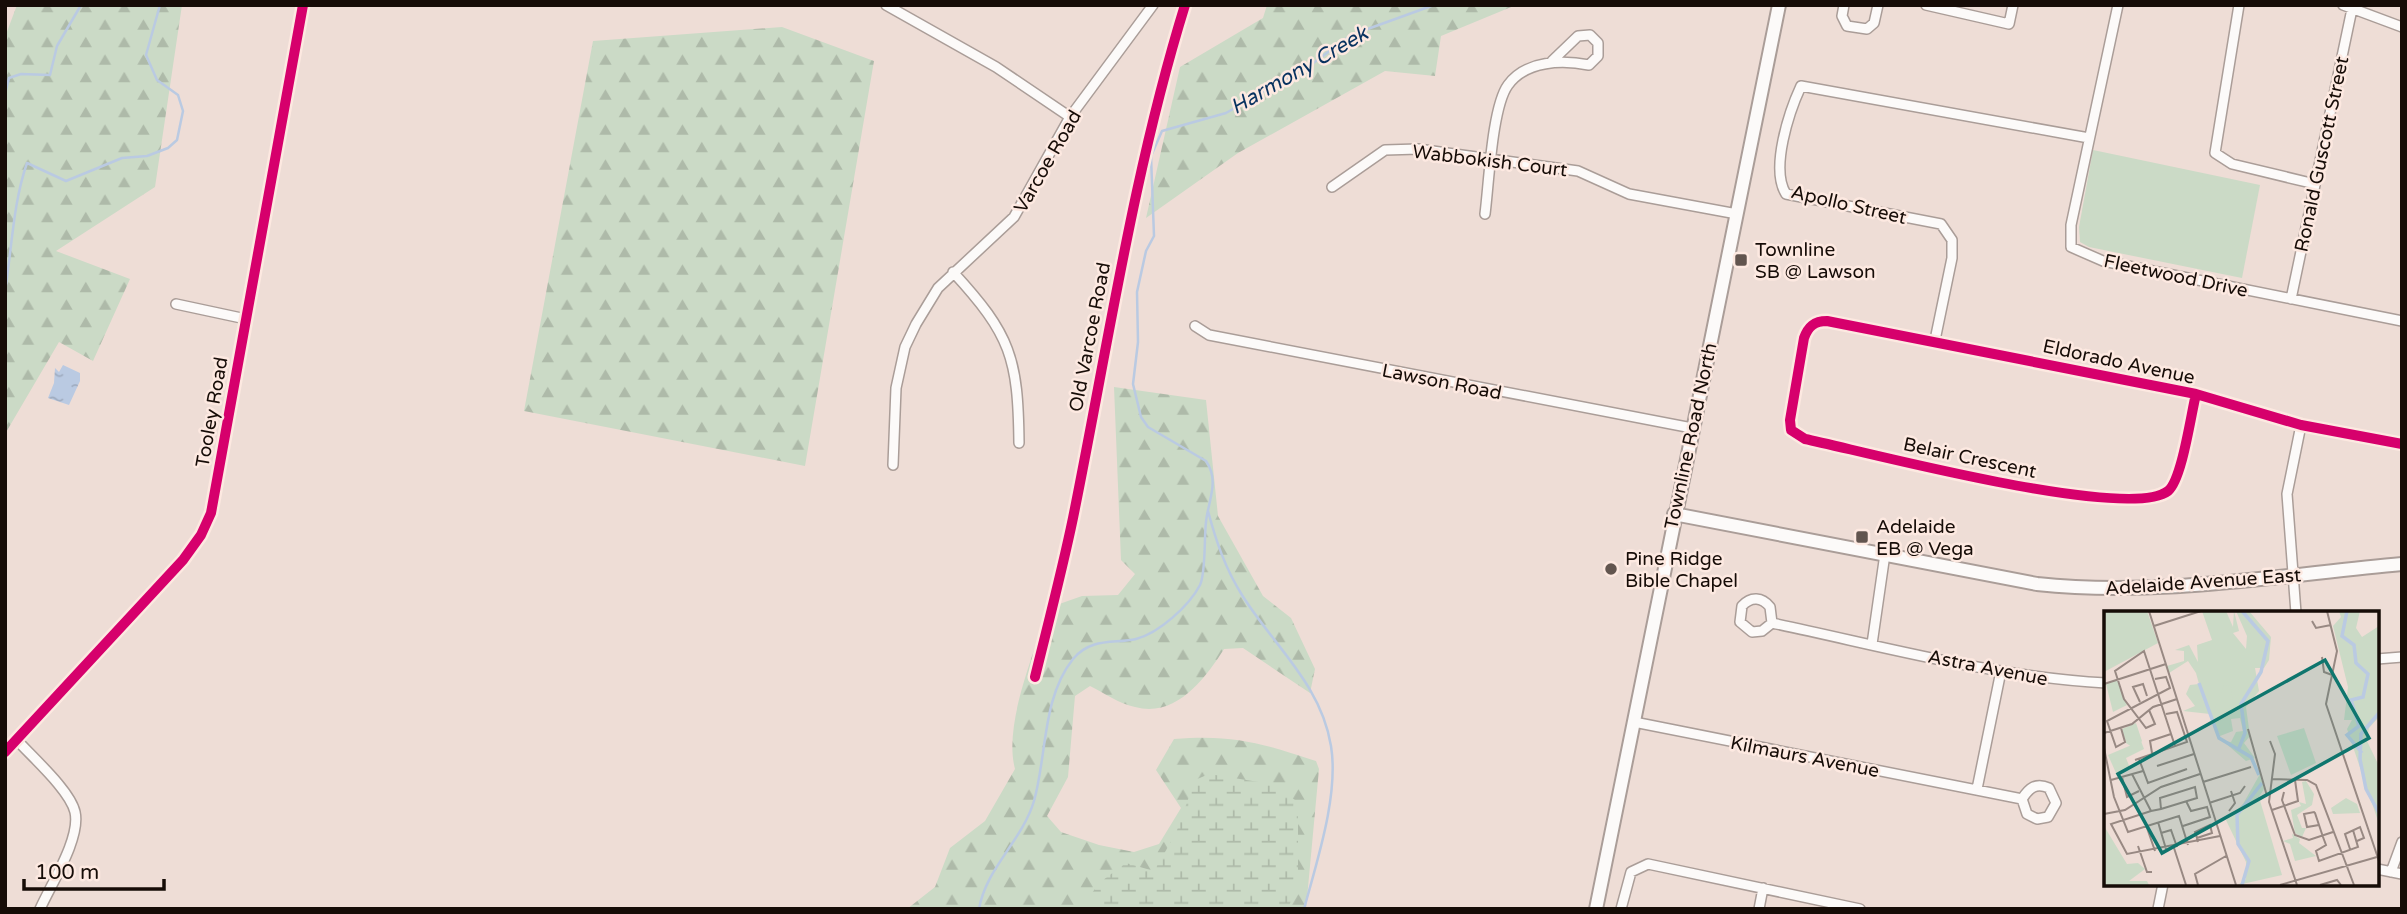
<svg xmlns="http://www.w3.org/2000/svg" width="2407" height="914" font-family="'Varela Round',sans-serif">
	<style>
		.forest { fill: url(#forest-firs) }
		.wetland { fill: url(#wetland-marsh) }
		.park { fill: #cbdac6 }
		.water { fill: url(#water-ripples) }
		.lines { fill: none; stroke-linecap: round; stroke-linejoin: round }
		.stream { stroke: #bacae2; stroke-width: 2.5 }
		.minor-casing { stroke: #aa9d98; stroke-width: 12 }
		.secondary-casing { stroke: #aa9d98; stroke-width: 16 }
		.minor { stroke: #fcfaf9; stroke-width: 9 }
		.secondary { stroke: #fcfaf9; stroke-width: 12 }
		.cycleway-casing { stroke: #fde9e1; stroke-width: 15 }
		.cycleway { stroke: #d6006c; stroke-width: 10 }
		.poi-dot { fill: #62554f; stroke: #fde9e1; stroke-width: 2.5 }
		.labels { text-anchor: middle; stroke-width: 5; stroke-linejoin: round; paint-order: stroke }
		.street-label { font-size: 19px; fill: #160c07; stroke: #fde9e1 }
		.poi-label { font-size: 19px; fill: #160c07; stroke: #fde9e1; text-anchor: start }
		.water-label { font-size: 21px; font-style: italic; fill: #07315f; stroke: #fde9e1 }
		.inset-river { fill: none; stroke: #bacae2; stroke-width: 3.5 }
		.inset-road { fill: none; stroke: #988983; stroke-width: 2 }
		.view { fill: #0f766e; fill-opacity: 0.15; stroke: #0f766e; stroke-width: 3.5 }
		.inset-edge { fill: none; stroke: #160c07; stroke-width: 3.5 }
	</style>
	<defs>
		<pattern id="forest-firs" width="22" height="20" patternUnits="userSpaceOnUse" patternTransform="scale(1.75)"><rect width="22" height="20" fill="#cbdac6"/><path d="M5 1l3.5 6h-7zM16 11l3.5 6h-7z" fill="#aebaa9"/></pattern>
		<pattern id="wetland-marsh" width="20" height="14" patternUnits="userSpaceOnUse" patternTransform="scale(1.75)"><rect width="20" height="14" fill="#cbdac6"/><path d="M1 5h8M5 5V1M11 12h8M15 12V8" fill="none" stroke="#aebaa9"/></pattern>
		<pattern id="water-ripples" width="26" height="14" patternUnits="userSpaceOnUse" patternTransform="scale(1.75)"><rect width="26" height="14" fill="#bacae2"/><path d="M2 4q2-2 4 0t4 0M15 11q2-2 4 0t4 0" fill="none" stroke="#9facc0"/></pattern>
	</defs>
	<rect width="100%" height="100%" fill="#eeddd6"/>
	<path class="forest" d="M17,5H182L155,187L56,251L130,279L93,361L59,342L5,434V37Z
		M1267,5H1516L1441,36L1435,76L1385,71L1238,153L1146,218L1180,67L1263,18Z
		M782,27L874,61L805,466L524,411L593,41Z
		M1114,387L1206,400L1218,516L1263,596L1291,618L1315,669L1310,693L1243,648L1224,649C1205,679 1176,718 1135,707C1120,704 1104,693 1090,686L1075,696L1068,777L1047,816L1061,832L1099,845L1134,852L1159,844L1181,808L1156,770L1174,739C1233,734 1261,743 1316,761L1319,769L1306,909H907L935,887L950,848L985,821L1015,769C1003,724 1035,652 1048,608L1082,596L1118,595L1135,574L1121,560Z"/>
	<path class="wetland" d="M1209,774L1271,784L1298,802V881L1288,909H1081L1099,883L1126,863L1154,871L1176,833L1195,780Z"/>
	<path class="park" d="M2093,150L2260,185L2242,278L2089,247L2080,242L2079,227Z"/>
	<path class="water" d="M63,365L80,373V381L69,405L48,398L54,383L55,368L59,372Z"/>
	<g class="lines">
		<path class="stream" d="M5,94L9,78L21,74L50,75L57,46L81,5
			M5,291C12,248 13,203 27,163L66,181L122,158L147,156L168,148L177,140L183,111L178,95L157,80L146,55L160,5
			M5,322V349
			M1208,511C1216,541 1225,568 1242,595C1273,645 1321,684 1331,746C1339,795 1317,861 1304,909
			M979,909C986,868 1022,841 1034,801C1047,755 1042,698 1073,659C1091,637 1115,644 1136,639C1159,633 1189,606 1200,585C1206,573 1204,537 1206,522C1208,501 1220,481 1206,461L1148,427L1141,417L1133,384L1138,342L1137,292L1146,251L1154,236L1151,156L1162,131L1226,113L1312,64L1351,35L1434,5"/>
		<g class="minor-casing">
			<path id="minor" d="M886,5L996,67L1070,117
				M1844,5L1842,16L1847,26L1867,29L1874,23L1878,5
				M1926,5L2009,24L2013,5
				M2118,5L2071,225V247L2103,261L2402,321
				M2239,5L2215,153L2232,164L2315,184
				M2343,5L2402,27
				M1332,187L1385,150L1418,149L1578,171L1629,194L1737,214
				M1485,214C1489,183 1492,107 1508,85C1526,60 1563,60 1589,65L1598,56V43L1590,35L1578,36L1552,61
				M953,272C1011,335 1018,358 1019,443
				M2291,299L2352,9
				M176,304L246,319
				M1195,326L1209,335L1692,428
				M1935,340L1952,258V240L1941,224L1786,194C1770,169 1789,112 1801,86L2089,138
				M2196,394C2191,414 2182,480 2168,491C2128,522 1863,451 1805,439L1791,430L1790,420L1804,338C1808,327 1814,321 1827,321L2196,394L2301,425L2402,444
				M893,465L896,388L905,347L916,324L938,288L1014,217L1070,117L1153,5
				M2296,613L2287,494L2301,425
				M1772,623L1770,607C1762,597 1751,596 1742,606L1740,622L1752,632L1762,631L1772,623C1882,646 1993,677 2106,683
				M1872,644L1885,554
				M2377,659L2402,657
				M1035,677C1048,624 1062,571 1073,518C1108,346 1133,173 1185,5
				M1634,722L2022,799L2027,814L2037,819L2048,817L2056,803L2049,788C2036,782 2029,788 2022,799
				M16,739C31,756 70,790 75,812C81,838 51,884 40,909
				M5,752L183,560L201,535L211,513L303,5
				M1977,789L2001,671
				M2377,869L2402,874
				M2391,872L2402,842
				M1621,909L1631,872L1648,864L1860,909
				M1759,909L1763,888
				M2158,909L2163,884"/>
		</g>
		<g class="secondary-casing">
			<path id="secondary" d="M1674,514L2037,584C2158,597 2281,575 2402,564
				M1596,909L1779,5"/>
		</g>
		<use href="#minor" class="minor"/>
		<use href="#secondary" class="secondary"/>
		<g class="cycleway-casing">
			<path id="cycleway" d="M2196,394C2191,414 2182,480 2168,491C2128,522 1863,451 1805,439L1791,430L1790,420L1804,338C1808,327 1814,321 1827,321L2196,394L2301,425L2402,444
				M1035,677C1048,624 1062,571 1073,518C1108,346 1133,173 1185,5
				M5,752L183,560L201,535L211,513L303,5"/>
		</g>
		<use href="#cycleway" class="cycleway"/>
	</g>
	<g class="poi-dot">
		<rect x="1734" y="253" width="14" height="14" rx="3.5"/>
		<rect x="1855" y="530" width="14" height="14" rx="3.5"/>
		<circle cx="1611" cy="569" r="7"/>
	</g>
	<g class="labels">
		<g class="street-label">
			<text transform="translate(2321 154) rotate(-78)" y="7">Ronald Guscott Street</text>
			<text transform="translate(1490 160) rotate(7)" y="7">Wabbokish Court</text>
			<text transform="translate(1047 161) rotate(-60)" y="7">Varcoe Road</text>
			<text transform="translate(1849 204) rotate(13)" y="7">Apollo Street</text>
			<text transform="translate(2176 275) rotate(12)" y="7">Fleetwood Drive</text>
			<text transform="translate(1089 337) rotate(-79)" y="7">Old Varcoe Road</text>
			<text transform="translate(2119 361) rotate(12)" y="7">Eldorado Avenue</text>
			<text transform="translate(1442 381) rotate(11)" y="7">Lawson Road</text>
			<text transform="translate(211 412) rotate(-80)" y="7">Tooley Road</text>
			<text transform="translate(1690 436) rotate(-78)" y="7">Townline Road North</text>
			<text transform="translate(1970 457) rotate(12)" y="7">Belair Crescent</text>
			<text transform="translate(2203 581) rotate(-4)" y="7">Adelaide Avenue East</text>
			<text transform="translate(1988 667) rotate(11)" y="7">Astra Avenue</text>
			<text transform="translate(1805 756) rotate(11)" y="7">Kilmaurs Avenue</text>
		</g>
		<g class="poi-label">
			<text x="1755" y="256">Townline<tspan x="1755" dy="22">SB @ Lawson</tspan></text>
			<text x="1876" y="533">Adelaide<tspan x="1876" dy="22">EB @ Vega</tspan></text>
			<text x="1625" y="565">Pine Ridge<tspan x="1625" dy="22">Bible Chapel</tspan></text>
		</g>
		<g class="water-label">
			<text transform="translate(1299 70) rotate(-30)" y="7">Harmony Creek</text>
		</g>
	</g>
	<g transform="translate(2104 611)">
		<rect width="275" height="275" fill="#eeddd6"/>
		<path d="M202,170L210,183L208,194L193,204L198,217H202L198,226L191,222L187,199L197,195L195,191L202,193L198,171Z" fill="#cbdac6"/>
		<path d="M98,0H122L129,16L130,0L135,20L129,22L142,38L143,25L132,0H145L167,26L165,49L160,57H151L155,80L142,96L146,125L140,132L151,147L142,150L119,130L127,131L132,121L139,120L136,107L127,108L129,120L116,125L106,103L79,100L91,95L82,83L86,74L95,73L92,62L84,50L65,62L63,55L80,50V40L71,39L85,34L94,51L93,34L108,29ZM235,0H256L252,17L258,26L275,15V106L265,117L263,130L275,155V213L243,118L248,109H240L244,76L229,15L237,6ZM200,117L212,152L187,164L173,125ZM37,130L40,138L22,147L26,157L12,162L4,144ZM156,163L160,178L155,186L178,264L134,274L142,268V251L122,209L139,193ZM242,187L253,193L256,202L229,203L227,197ZM0,215L23,253L34,252L41,258L25,270H43L45,274H0Z" fill="#cbdac6"/>
		<path d="M120,74L127,75L129,95L125,117L118,120L109,103Z" fill="#cbdac6"/>
		<path d="M0,0H43L54,32L0,61ZM13,69L23,94L9,101L2,73ZM32,112L38,130L31,138L22,132L18,118ZM188,223L196,228L195,232L212,245L191,250L186,233L179,230L189,227Z" fill="#cbdac6"/>
		<path class="inset-river" d="M243,0L238,25L250,34L252,52L264,63L259,86L247,89L255,115L243,124L258,142M95,72L115,127L147,146L155,164M275,102L257,123L256,148L262,178L275,202M135,137L141,122L137,93L157,61L164,30L138,0M138,274L145,250L134,233L133,204L158,172"/>
		<path class="inset-road" d="M45,0L132,274M223,0L233,40L222,93L275,250M208,10L212,17L227,14M50,15L97,0M218,46L220,61L228,64M0,73L62,53M36,91L29,76L39,73L43,85M45,99L51,113L42,117L20,88L11,60L40,40L71,135M17,117L21,131L12,136L3,110L66,77L62,66L51,68M144,118L163,185M0,122L28,113L49,96L73,88M166,130L171,143L165,191L193,274M0,137L10,186L24,221L75,205L84,234M48,142L46,130L67,123M35,148L44,172L83,158M31,149L83,131L73,101L62,103M53,155L90,143M28,163L47,200M18,166L23,186L35,180M167,168L203,169L212,174L250,274M7,169L39,160M99,171L147,156M127,180L131,192L125,200L128,196M180,181L178,189L191,224L205,229L229,221M105,192L136,182L141,175M57,198L56,187L91,176L93,187L57,198L47,200L7,213L23,243L116,225M168,199L194,190L191,169M0,203L21,199L57,176L96,163M54,211L62,238M42,214L51,240M215,214L203,216L200,203L210,201L211,202L219,226L222,234L212,240L215,250L254,236L249,219M79,215L106,206L103,196L87,200L82,190M57,222L67,219L73,236M93,227L108,222L106,214L91,221L93,227L94,231M34,235L43,261H48M70,237L82,274M246,238L241,223L256,216L260,227L253,230M94,274L91,263L122,245M176,274L273,246M216,274L233,269L237,274"/>
		<path class="view" d="M221,49L265,127L58,242L14,163Z"/>
		<rect width="275" height="275" class="inset-edge"/>
	</g>
	<rect width="2407" height="914" fill="none" stroke="#160c07" stroke-width="14"/>
	<path d="M24 879v10h140v-10" fill="none" stroke="#160c07" stroke-width="3.5"/>
	<text x="35" y="879" font-size="21" fill="#160c07" stroke="#fde9e1" stroke-width="5" paint-order="stroke">100 m</text>
</svg>
